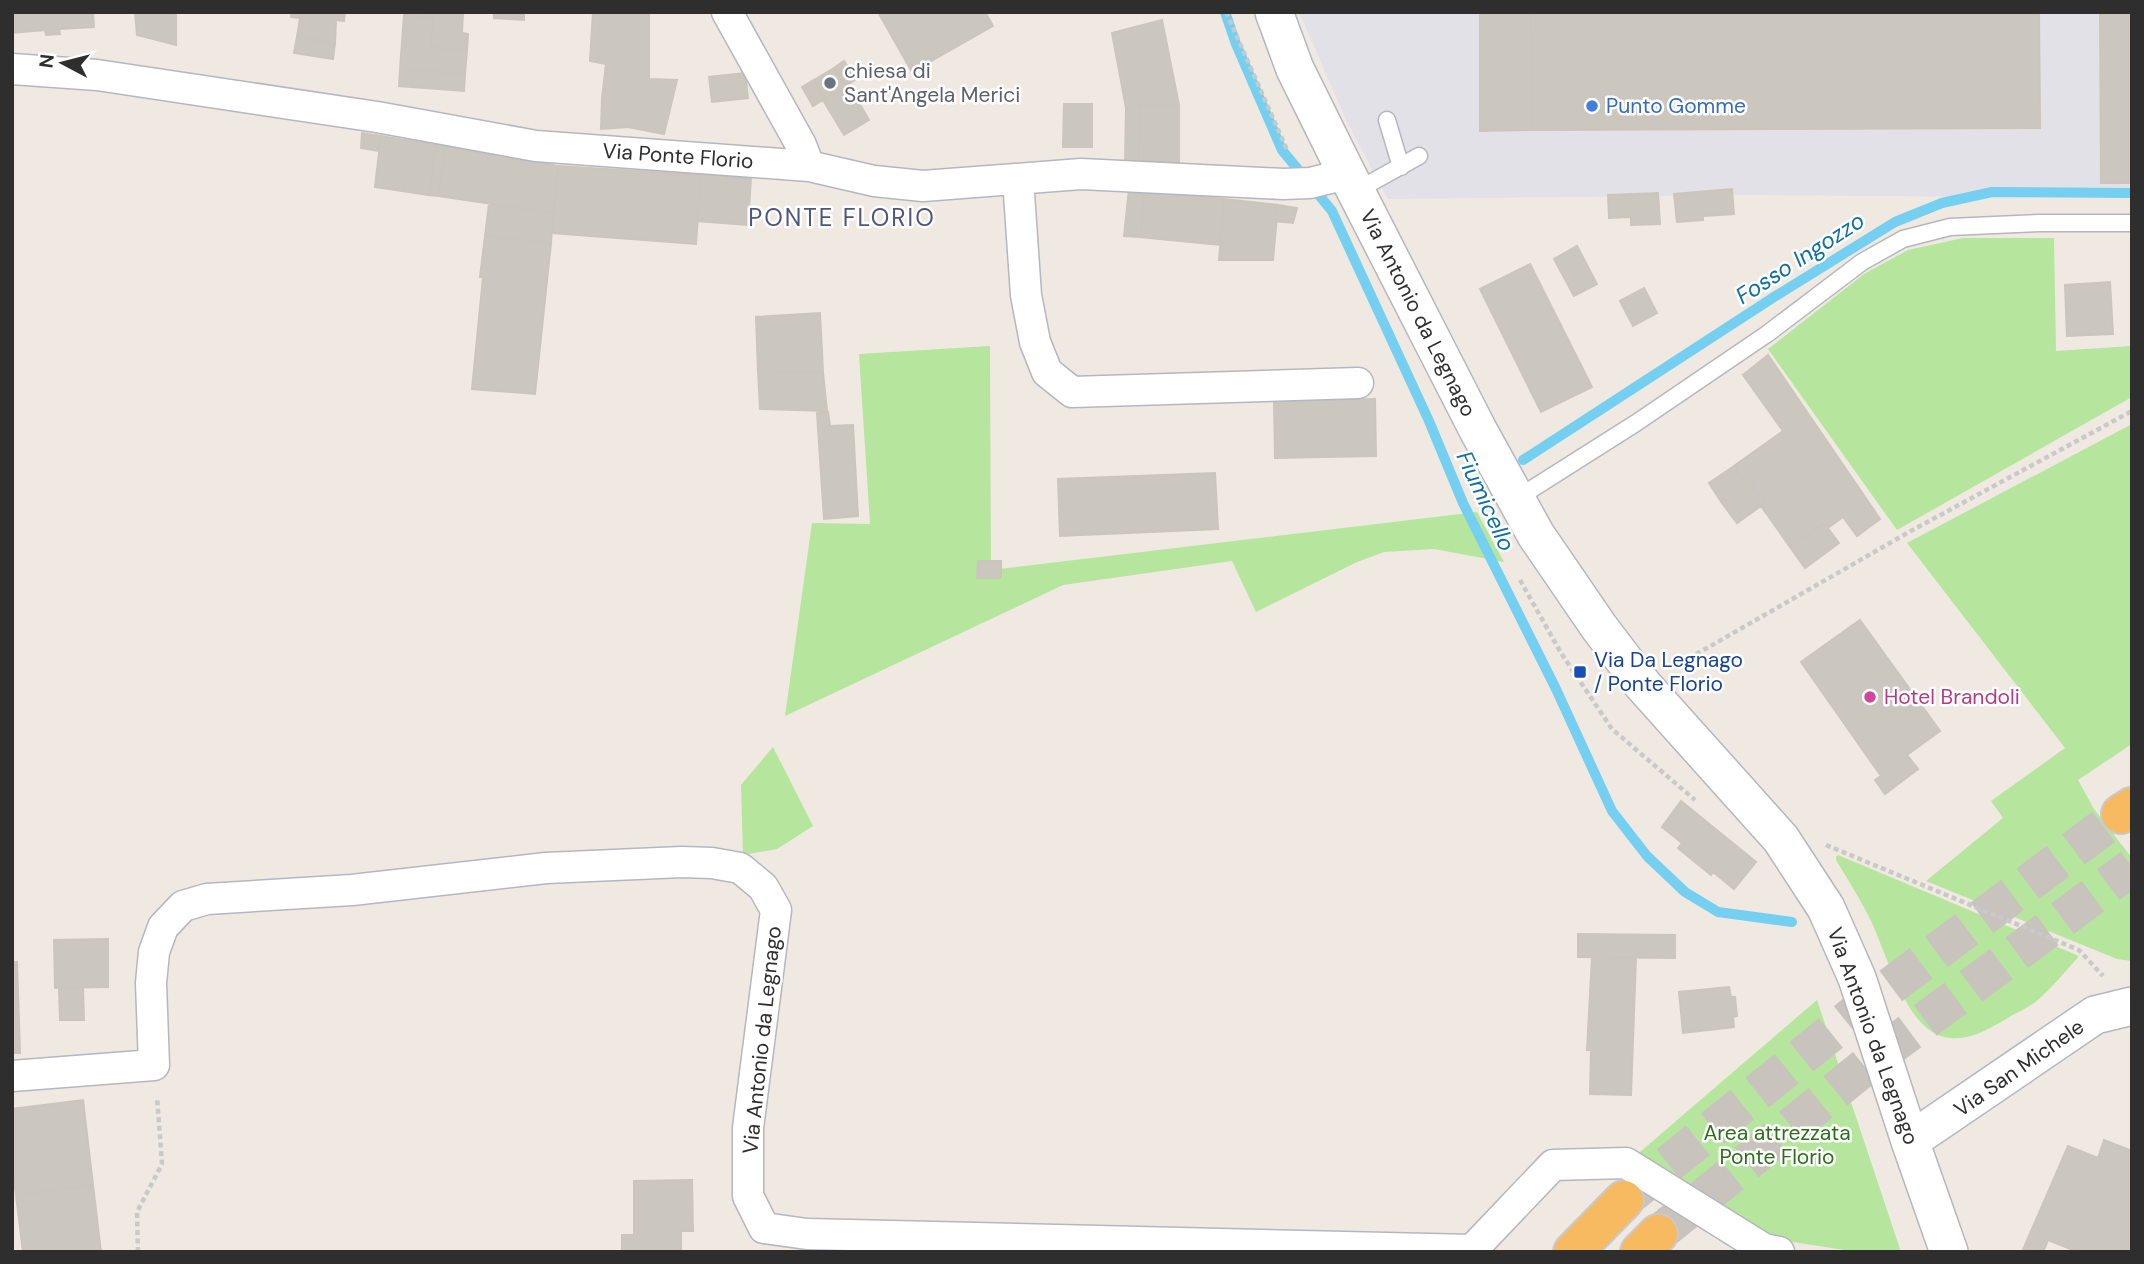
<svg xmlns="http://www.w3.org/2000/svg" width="2144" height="1264" font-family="'DM Sans',sans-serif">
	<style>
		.industrial { fill: #e3e1e8 }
		.green { fill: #b6e59e }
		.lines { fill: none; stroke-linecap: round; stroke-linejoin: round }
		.stream { stroke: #75cff0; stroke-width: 10 }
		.building { fill: #cbc7bf; stroke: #cbc5ba; stroke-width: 2 }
		.trunk-tunnel { stroke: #c8c4bd; stroke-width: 38; stroke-dasharray: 38 19; stroke-linecap: butt }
		.service-casing { stroke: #b4b7c1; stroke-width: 19 }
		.minor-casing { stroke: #b4b7c1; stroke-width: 33 }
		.tertiary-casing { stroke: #b4b7c1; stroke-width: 40 }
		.trunk-casing { stroke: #c9c9c9; stroke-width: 42 }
		.path { stroke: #c9c9c9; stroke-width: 4.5; stroke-dasharray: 5 3.5; stroke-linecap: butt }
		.service { stroke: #fff; stroke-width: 16 }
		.minor { stroke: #fff; stroke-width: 30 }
		.tertiary { stroke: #fff; stroke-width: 37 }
		.trunk { stroke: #f8ba60; stroke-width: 38 }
		.worship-dot { fill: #6b7280; stroke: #fff; stroke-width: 2.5 }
		.shop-dot { fill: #3f7fe0; stroke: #fff; stroke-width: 2.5 }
		.transit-dot { fill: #1a4fb4; stroke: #fff; stroke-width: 2.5 }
		.hotel-dot { fill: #d1479c; stroke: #fff; stroke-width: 2.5 }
		.labels { text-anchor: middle; stroke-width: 5; stroke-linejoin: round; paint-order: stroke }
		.worship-label { font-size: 21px; fill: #5b616d; stroke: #fff; text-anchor: start }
		.shop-label { font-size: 21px; fill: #366cbe; stroke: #fff; text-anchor: start }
		.street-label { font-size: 21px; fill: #2e2e2e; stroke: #fff }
		.transit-label { font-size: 21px; fill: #164399; stroke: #fff; text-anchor: start }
		.hotel-label { font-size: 21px; fill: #b23c85; stroke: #fff; text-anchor: start }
		.park-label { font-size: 21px; fill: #2c6e1b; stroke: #fff }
		.water-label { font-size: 23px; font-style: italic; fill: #0d6fa3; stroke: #fff }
		.quarter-label { font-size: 24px; letter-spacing: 2px; fill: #4d5680; stroke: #fff }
	</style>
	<rect width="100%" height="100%" fill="#efe9e1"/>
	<path class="industrial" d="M1299,12H2132V198L1734,195L1388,199L1347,122Z"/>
	<path class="green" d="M1963,238H2054L2056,351L2132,346V397L1897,530L1768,349L1864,274L1908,250Z
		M990,346L991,570L1477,512L1504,562L1434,549L1384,552L1357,562L1256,612L1232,561L1063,585L785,716L812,523L870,524L859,354Z
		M2132,424V744L2078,780L2094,809L2132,858V961L2117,959L1926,881L2003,818L1991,801L2065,748L1907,543Z
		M773,747L813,826L777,849L743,855L741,785Z
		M1838,855L2079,956C2066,971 2053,986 2039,999C2031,1006 2020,1011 2011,1016C1986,1031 1956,1050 1928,1029C1901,1008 1885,951 1871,921C1861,900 1848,880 1836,860V857Z
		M1817,1000L1901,1252H1858L1773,1239L1633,1158Z"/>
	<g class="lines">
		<path class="stream" d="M1225,12L1236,44L1282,150L1332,211L1429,421L1463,503L1556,689L1612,811L1647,856L1685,892L1718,912L1792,922
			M1523,460L1774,297L1895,222L1942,203L1992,192L2132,193"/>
	</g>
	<path class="building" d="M12,12H93L94,27L59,29L60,34L46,35L45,30L12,33Z
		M135,12H176V45L137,35Z
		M292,12H345L344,21L336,20L335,43L297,37L300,18L291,17Z
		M404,12H463L462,33L468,34L467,50L431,47L433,18L404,15Z
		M494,12H524V20L494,18Z
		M593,12H649V79L677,80L664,134L628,127L601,129L602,98L606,64L590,61Z
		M878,12H985L993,26L912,72Z
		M1480,12H1531L1532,130L1480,131Z
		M1531,12H2039L2040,128L1532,130Z
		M2100,12H2132V183H2101Z
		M404,15L433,18L431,47L467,50L465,74L400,69Z
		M1162,20L1179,105H1140L1126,108L1112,33Z
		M297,37L335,43L333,59L294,53Z
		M844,61L856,79L846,86L834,68Z
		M834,68L846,86L824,99L814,80Z
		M400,69L465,74L464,91L399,86Z
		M745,73L748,98L712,102L709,77Z
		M814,80L824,99L813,106L802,87Z
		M848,84L869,120L844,135L823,100Z
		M1064,104H1092V147H1063Z
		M1140,105H1179V163L1139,162Z
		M1140,105L1139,162H1125L1126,108Z
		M362,133L381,136L379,151L361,148Z
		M381,136L436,145L429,195L375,187Z
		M436,145L446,146L438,196L429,195Z
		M446,146L558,166L553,213L438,196Z
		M558,166L701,175L696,244L552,233Z
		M701,175L751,178L748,225L697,221Z
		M1129,189L1145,191L1140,237L1124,236Z
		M1732,189L1734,214L1703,216V220L1677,222L1674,194Z
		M1145,191L1224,199L1220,245L1140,237Z
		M1658,193L1660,224L1631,225V217L1609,218L1608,195Z
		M1224,199L1278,205L1273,260H1219Z
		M489,204L553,213L551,243L485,236Z
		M1278,205L1297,208L1293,223L1276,221Z
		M485,236L551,243L535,394L472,389L483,277H480Z
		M1577,246L1597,284L1574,296L1554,259Z
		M1530,264L1592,387L1541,412L1480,289Z
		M2110,282L2113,334L2067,336L2065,285Z
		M1644,288L1657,313L1633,326L1620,301Z
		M820,313L823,372L758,371L756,317Z
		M1768,355L1880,519L1857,536L1843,517L1828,528L1824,523L1790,547L1761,506L1765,503L1750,482L1747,484L1734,466L1783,431L1743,375Z
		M758,371L823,372L827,411L760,409Z
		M1375,399L1376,456L1275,458L1274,401Z
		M828,412L830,426L853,425L858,516L824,519L817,413Z
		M1734,466L1747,484L1722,503L1709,483Z
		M1215,473L1218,529L1060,536L1058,479Z
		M1750,482L1765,503L1737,523L1722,503Z
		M1824,523L1839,543L1805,568L1790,547Z
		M978,561H1001V578H977Z
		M1860,620L1940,731L1907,755L1918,769L1885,794L1875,780L1881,776L1801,662Z
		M1681,801L1756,862L1734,889L1713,872L1711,875L1678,848L1682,843L1662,827Z
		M1578,934L1675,935V958L1578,957Z
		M108,939V987L55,988L54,940Z
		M1592,957H1636L1631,1095L1590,1094L1591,1050H1587Z
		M12,962H17L20,1053H12Z
		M1729,987L1731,997H1735L1737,1016L1733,1017L1734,1027L1683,1033L1679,992Z
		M83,988L84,1020H60L59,989Z
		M83,1100L93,1185L16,1195L12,1166V1109Z
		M2104,1140L2132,1151V1252H2078L2048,1240L2043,1252H2022L2068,1146L2098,1158Z
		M692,1180L693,1231H681V1252H622V1235H634V1181Z
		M93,1185L101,1252H23L16,1195Z"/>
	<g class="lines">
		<path class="trunk-tunnel" d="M1624,1200L1868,1003L2121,814
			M1658,1234L1887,1049L2132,867"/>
		<g class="service-casing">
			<path id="service" d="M1387,120L1401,167
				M1356,191L1419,156
				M1516,499L1636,423L1767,334L1862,262L1903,239L1950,227L2040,223H2132"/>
		</g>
		<g class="minor-casing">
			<path id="minor" d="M727,12L801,145L809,166
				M12,69L97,75L377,117L536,146L809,166L874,181L923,186L1081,174L1283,184L1310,183L1347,174
				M1018,179L1026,295L1035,342L1047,372L1072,392L1358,383
				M12,1076L154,1065L151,983L154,952L163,927L183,906L207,899L352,890L546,868L682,862L712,863L740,868L763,887L776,910L748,1128V1196L764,1228L807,1234L1472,1250L1553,1165L1626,1163L1764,1249L1779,1252"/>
		</g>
		<g class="tertiary-casing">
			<path id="tertiary" d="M1274,12L1295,69L1347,174L1478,430L1536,535L1599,627L1643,685L1781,839L1826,908L1857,978L1910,1141L1949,1252
				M1910,1141L2095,1015L2132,1006"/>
		</g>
		<g class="trunk-casing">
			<path id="trunk" d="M2121,814L2132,807
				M1573,1252L1624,1200
				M1640,1252L1658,1234"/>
		</g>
		<path class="path" d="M1226,12L1288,152
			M1520,580L1561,653L1612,729L1695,800
			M1674,667L1909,532L2132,411
			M1826,845L2079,950L2103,976
			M138,1252L137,1212L162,1164L157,1097"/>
		<use href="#service" class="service"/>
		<use href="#minor" class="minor"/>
		<use href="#tertiary" class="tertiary"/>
		<use href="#trunk" class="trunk"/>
	</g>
	<circle class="worship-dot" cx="830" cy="83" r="7"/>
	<circle class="shop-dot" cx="1592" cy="106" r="7"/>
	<rect class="transit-dot" x="1573" y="665" width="14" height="14" rx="3.5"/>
	<circle class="hotel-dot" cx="1870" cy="697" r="7"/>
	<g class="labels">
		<g class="worship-label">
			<text x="844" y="78">chiesa di<tspan x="844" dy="24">Sant'Angela Merici</tspan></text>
		</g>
		<g class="shop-label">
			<text x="1606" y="113">Punto Gomme</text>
		</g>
		<g class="street-label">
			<text transform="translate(678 156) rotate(4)" y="7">Via Ponte Florio</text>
			<text transform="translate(1418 313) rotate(63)" y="7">Via Antonio da Legnago</text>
			<text transform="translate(1873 1036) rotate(70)" y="7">Via Antonio da Legnago</text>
			<text transform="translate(762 1040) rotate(-84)" y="7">Via Antonio da Legnago</text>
			<text transform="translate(2019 1068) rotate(-35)" y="7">Via San Michele</text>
		</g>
		<g class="transit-label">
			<text x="1594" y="667">Via Da Legnago<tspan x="1594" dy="24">/ Ponte Florio</tspan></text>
		</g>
		<g class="hotel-label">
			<text x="1884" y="704">Hotel Brandoli</text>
		</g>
		<g class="park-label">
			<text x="1777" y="1140">Area attrezzata<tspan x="1777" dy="24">Ponte Florio</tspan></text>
		</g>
		<g class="water-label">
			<text transform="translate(1800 258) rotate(-33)" y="8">Fosso Ingozzo</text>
			<text transform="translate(1486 501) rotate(65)" y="8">Fiumicello</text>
		</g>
		<g class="quarter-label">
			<text x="842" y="226">PONTE FLORIO</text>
		</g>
	</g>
	<rect width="2144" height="1264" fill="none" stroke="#2e2e2e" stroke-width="28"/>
	<g transform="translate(63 63) rotate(277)" stroke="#ffffff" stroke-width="5" paint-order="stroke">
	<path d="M0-5L12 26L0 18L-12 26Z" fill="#2e2e2e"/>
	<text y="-10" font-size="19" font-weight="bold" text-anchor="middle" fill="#2e2e2e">N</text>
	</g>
</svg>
